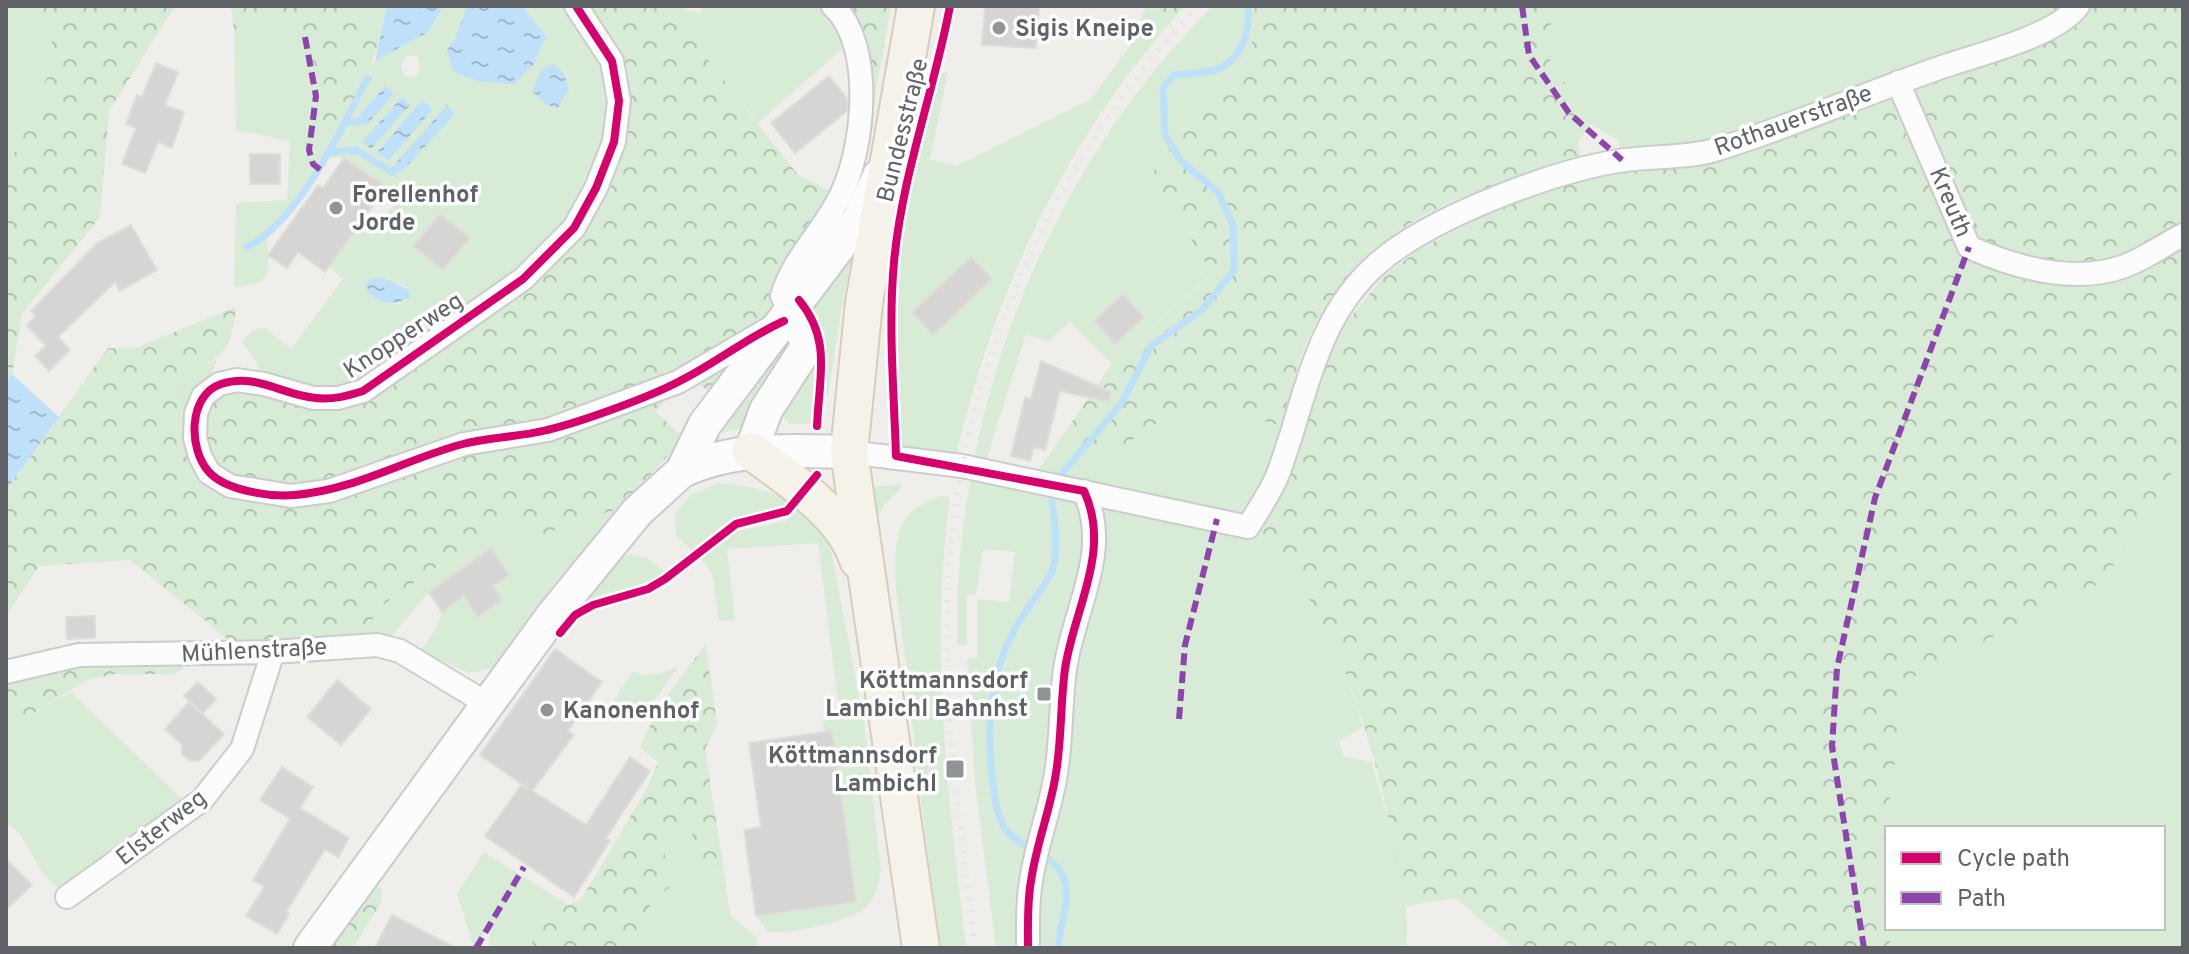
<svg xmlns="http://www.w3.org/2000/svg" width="2189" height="954" font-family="Overpass,sans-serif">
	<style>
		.green { fill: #d8ebd6; fill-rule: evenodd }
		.forest { fill: url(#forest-crowns) }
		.water { fill: url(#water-ripples) }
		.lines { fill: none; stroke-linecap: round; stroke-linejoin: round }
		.stream { stroke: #bfe0f9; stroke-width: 7 }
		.building { fill: #d6d5d3; stroke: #deddd9; stroke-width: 2 }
		.street-casing { stroke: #cbcccc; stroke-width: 26 }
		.secondary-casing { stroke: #cacacb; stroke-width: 36 }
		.primary-casing { stroke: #d7ceb8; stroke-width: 40 }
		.street { stroke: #fdfcfc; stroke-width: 22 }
		.secondary { stroke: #fdfcfc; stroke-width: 32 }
		.primary { stroke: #f4f2e9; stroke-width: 36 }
		.rail { stroke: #e4e4e4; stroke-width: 6; stroke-dasharray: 2 10; stroke-linecap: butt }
		.quiet { stroke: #8e44ad; stroke-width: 6; stroke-dasharray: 12 6; stroke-linecap: butt }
		.cycleway-casing { stroke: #fff; stroke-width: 13 }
		.cycleway { stroke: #d6006c; stroke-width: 8 }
		.poi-dot { fill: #919496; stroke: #fff; stroke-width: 3 }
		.labels { text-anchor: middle; stroke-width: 7; stroke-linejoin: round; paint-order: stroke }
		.poi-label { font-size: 24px; font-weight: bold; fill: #5f6368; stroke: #fff; text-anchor: start }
		.street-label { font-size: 24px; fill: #5f6368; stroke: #fff }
	</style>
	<defs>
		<pattern id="forest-crowns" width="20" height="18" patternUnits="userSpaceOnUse" patternTransform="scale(2)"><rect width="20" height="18" fill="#d8ebd6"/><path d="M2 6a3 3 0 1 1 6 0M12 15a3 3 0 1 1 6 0" fill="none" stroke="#b2c2b1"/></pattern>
		<pattern id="water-ripples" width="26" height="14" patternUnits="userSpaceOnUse" patternTransform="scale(2)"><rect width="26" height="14" fill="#bfe0f9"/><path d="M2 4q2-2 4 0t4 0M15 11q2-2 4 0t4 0" fill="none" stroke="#9eb9cd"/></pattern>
	</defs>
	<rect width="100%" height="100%" fill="#efeeea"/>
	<path class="green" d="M6,6H41L56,56L8,168L6,202Z
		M351,6H387L380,39Z
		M444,6H467L455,39L447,50L546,36L522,6H576L619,101L574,228L363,391L264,384L256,361L242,342L252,331L264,327L291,349L343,279L329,267L356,228L372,235L398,199L345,158H327L267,237C269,271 276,284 234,287L236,203L287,200L290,141L236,130L234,30L280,11L293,30L305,37L316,96L313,122L344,138L358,117L366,125L385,86L377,95L369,71L375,61L428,32ZM407,56H418L420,73L411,78L403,74L401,63ZM401,98L410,104L370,149L363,142ZM423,100L433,109L387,161L377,151ZM447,106L455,114L402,172L394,165ZM397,282L408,288L411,297L400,304L386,303Z
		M652,6H674L700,13L702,6H833L852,40L758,123L683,27Z
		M1213,6H1255L1251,53L1204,102L1152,175L1212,272L1112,364L1070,322L1048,341L1026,334L983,470L1030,481L1054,448L1110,455L1176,410H1211L1284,426L1249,527C1311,577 1341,652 1363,727L1339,741L1343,757L1372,762C1387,821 1412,886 1406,948H996L975,782L967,659L977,658V599L1009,602L1015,552L983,549L976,594H967V645H957C954,410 1045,173 1213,6Z
		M1556,6H2049L2068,20L1713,151L1622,160L1618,140L1590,124L1544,50Z
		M1145,7L1174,18C1061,147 991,298 954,465L897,456C893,392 887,325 894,260C901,197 921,135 937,74L948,72L930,160L957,166L1091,99L1135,39ZM971,257L992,279L932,334L912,312Z
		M855,253L844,294L828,395L822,398C817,365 836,335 809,306Z
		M790,338L796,340L745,427L711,436Z
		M817,352L812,424H789L779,411Z
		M217,360L196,413L195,438C184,417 170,398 180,374Z
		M2183,455V948H1892L1875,898L1907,680L2103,582ZM1887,828H2163V928H1887Z
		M719,483L751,487L790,499L782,508L725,523L692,550L676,536L675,514L691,495Z
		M900,484L902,487L885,504L876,522L870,487Z
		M940,496L950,497C929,647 948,798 966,948H941C927,851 915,755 905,657C901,622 890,570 898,536C903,514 920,503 940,496Z
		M801,507L826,537L832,555L864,722L881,871C878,883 877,897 867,906C851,922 790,934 768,932L756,916L855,902L832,731L824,732L823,721L840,718L818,543L727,549L735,621L719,620L712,573L700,558L737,531L786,521Z
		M620,508L552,586L492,668L469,673L420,651L437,628L442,612L464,596L478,617L502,600L491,584L509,574L491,549L429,592L390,638L362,636L380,607L481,535L518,519L534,538Z
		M631,554L649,559L665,572L641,585L604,594L575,610L616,561Z
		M678,667L658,696L634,716L613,701L633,671C646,680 664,672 678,667Z
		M71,692L191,808L67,897L44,875L19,833L6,822V722L30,715Z
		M684,827L692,833L695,857L713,871H724L730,915L757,938V948H637L640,923L672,871L663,853L671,834Z
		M484,852L569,905L527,927L534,948H489L490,925L474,948L457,894Z"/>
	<path class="forest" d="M41,6H175L109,111L100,217L22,314L12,374L6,384L8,168L56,56Z
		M231,6H351L380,39L369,71L377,95L330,152L313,122L316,96L305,37L293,30L280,11L234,30Z
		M576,6H652L683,27L797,174L841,197L782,296L711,393L688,376L678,382L656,412L684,438L620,508L533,538L518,519L481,535L380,607L358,644L237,653L230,641L130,560L39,566L6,616V490L108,348L133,349L236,307C232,354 221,359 180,374C170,397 183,416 194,436L203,396L264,384L363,391L574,228L619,101Z
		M833,6H891L874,101L862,92Z
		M1145,6H1185L1174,18Z
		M1255,6H1556L1544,50L1590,124L1578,142L1581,158C1466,192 1365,219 1309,337C1296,364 1291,396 1284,426L1211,410H1176L1110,455L1054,448L1112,364L1212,273L1151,175L1204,102L1251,54Z
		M2049,6H2183V455L2103,582L1907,680L1875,898L1892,948H1515L1455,898L1405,906C1385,787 1346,604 1248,527L1342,328L1385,275L1420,249L1474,221L1622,160L1713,151L2067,19Z
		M706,644L717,724L705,749L724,871L702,869L695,857L692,833L683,827L671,834L664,853L672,871L671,887C647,900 641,921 638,947L534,948L527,927L582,898L646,790L658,762L640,748L658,707Z
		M185,654L183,669L174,674H115L87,680L30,715L6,722V670Z
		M373,885L382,889L381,903L353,948H328Z"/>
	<path class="water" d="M387,6H444L428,32L375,61Z
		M467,6H522L546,36L535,63L514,84L481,82L453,72L447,50L455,39Z
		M554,64L564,74L569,89L558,108L545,104L532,91L541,70Z
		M385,86L394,93L367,125L358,117Z
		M402,97L410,105L371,149L362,142Z
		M422,100L433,109L388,161L377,152Z
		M447,105L455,114L402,172L394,165Z
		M383,278L408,289L411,297C395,307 376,304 365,288L370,279Z
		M12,374L59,417L6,490V384Z"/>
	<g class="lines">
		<path class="stream" d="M344,123L362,121L367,116
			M330,152L356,150L392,172L405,162
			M247,247C299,221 341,130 367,79
			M1059,477L1121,404L1151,346L1202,310L1234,270L1233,225L1218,192L1181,161L1165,135L1163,88L1174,75C1187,73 1208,74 1220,68C1243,57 1250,30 1248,6
			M1051,495C1054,518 1059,545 1053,568C1049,583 1032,600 1024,614C999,651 990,691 990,735C990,757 993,814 1006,830C1022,850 1058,855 1065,881C1070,901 1060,928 1058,948"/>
	</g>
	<path class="building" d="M985,6H1039L1036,48L982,45Z
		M156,63L178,72L165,105L184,112L172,148L158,142L145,173L122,164L136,128L126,124L137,95L142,97Z
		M829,76L847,98V111L795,153L771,123Z
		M250,154H280V184H250Z
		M344,158L386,187L325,272L298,252L287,268L268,255L318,185L323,188Z
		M440,214L470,238L443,270L413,246Z
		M131,225L157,270L120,291L115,282L58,337L70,350L49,371L35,356L46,346L26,325L36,316L31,311L97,243Z
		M971,257L992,279L933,335L912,312Z
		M1123,294L1144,317L1115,344L1094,321Z
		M1041,361L1111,392L1108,402L1060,391L1045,450L1034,447L1030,461L1011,456L1025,397L1031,399Z
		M491,548L509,575L493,586L502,600L478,617L464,596L442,612L429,592Z
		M95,616V638L67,639L66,617Z
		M555,649L602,682L568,731L574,735L532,791L480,755Z
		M337,680L371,709L341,745L307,717Z
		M198,682L216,699L203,713L184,696Z
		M189,702L224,734L199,761H190L182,754V745L165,729Z
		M832,731L856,902L756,916L744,830L761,827L749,743Z
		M630,757L650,771L606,838L610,841L574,897L485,836L522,784L586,825Z
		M282,767L313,787L300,808L349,838L338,857L325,849L286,912L289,914L277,934L246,916L264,887L253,880L290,819L260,800Z
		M6,859L32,885L6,910Z
		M392,915L456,948H375Z"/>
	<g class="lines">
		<g class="street-casing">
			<path id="street" d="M576,6L612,61L619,101L614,142L596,188L574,228L523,279L363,391L338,398H313L264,384L237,380L219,384L203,396L196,413L195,438L200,456L209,473L230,486L291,496L329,491L464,444L548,430L678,382L775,325
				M1898,82L1969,247C2014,267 2072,284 2122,267C2143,260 2163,245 2183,235
				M790,313L782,296C793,258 824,231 841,195C864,148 875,45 833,6
				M849,452L962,466L1248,527C1258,510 1271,492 1278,474C1306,400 1314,319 1377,264C1430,217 1555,170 1625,160C1654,156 1688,158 1715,150C1794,126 1870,91 1948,65C1984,53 2057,35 2078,6
				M6,672L79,655L273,652L377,645L400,651L489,705
				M67,897L202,800L242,749L273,652
				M1028,948C1028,926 1027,903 1031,881C1036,846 1049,813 1055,779C1062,742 1060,706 1065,669C1074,608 1112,551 1084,491"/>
		</g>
		<g class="secondary-casing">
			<path id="secondary" d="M751,451L766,410L808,345L799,326L784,321
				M682,471C736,446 791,451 849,452
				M310,948L552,616L637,512L682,471L705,424L859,220L879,176"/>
		</g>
		<g class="primary-casing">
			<path id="primary" d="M916,6L864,303L849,452L921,948
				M751,451C789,479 843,513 858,560"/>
		</g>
		<use href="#street" class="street"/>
		<use href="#secondary" class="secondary"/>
		<use href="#primary" class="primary"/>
		<path class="rail" d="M975,948C965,860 952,772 947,684C935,435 1026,187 1198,6"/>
		<path class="quiet" d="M1522,6L1529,55L1569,113L1622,160
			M305,37L316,96L309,150L313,164L323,172
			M1179,719L1185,645L1217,519
			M476,948L524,867
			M1864,948L1832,747L1837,668L1875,498L1969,247"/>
		<g class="cycleway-casing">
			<path id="cycleway" d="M576,6L612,61L619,101L614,142L596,188L574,228L523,279L363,391C347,396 333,400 316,398C284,396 255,372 221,384C188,395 188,449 209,472C226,491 271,497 295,495C355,490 406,459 463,444C490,437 520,437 547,430C581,422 647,398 678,382C715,364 746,338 784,321
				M950,6C934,91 902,175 894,262C888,326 894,392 896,456L1084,491C1112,551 1074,608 1065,669C1060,706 1062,742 1055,779C1049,813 1036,846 1031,881C1027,903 1028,926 1028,948
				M799,300C832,340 819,377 817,426
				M560,633L575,615L593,605L648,589L665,579L736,524L787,511L817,475"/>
		</g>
		<use href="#cycleway" class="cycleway"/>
	</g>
	<g class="poi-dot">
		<circle cx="999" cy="28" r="8"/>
		<circle cx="336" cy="208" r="8"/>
		<rect x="1036" y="686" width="16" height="16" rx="4"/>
		<circle cx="547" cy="710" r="8"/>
		<rect x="945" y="759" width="20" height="20" rx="4"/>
	</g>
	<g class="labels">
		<g class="poi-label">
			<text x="1015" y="36">Sigis Kneipe</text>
			<text x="352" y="202">Forellenhof<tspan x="352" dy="28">Jorde</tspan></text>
			<text x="1028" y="688" text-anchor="end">Köttmannsdorf<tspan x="1028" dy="28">Lambichl Bahnhst</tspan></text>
			<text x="563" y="718">Kanonenhof</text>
			<text x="937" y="763" text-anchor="end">Köttmannsdorf<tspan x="937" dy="28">Lambichl</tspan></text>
		</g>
		<g class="street-label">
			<text transform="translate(1793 120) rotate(-20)" y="8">Rothauerstraße</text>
			<text transform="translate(902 130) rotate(-76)" y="8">Bundesstraße</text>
			<text transform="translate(1951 202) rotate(67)" y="8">Kreuth</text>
			<text transform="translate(403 335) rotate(-33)" y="8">Knopperweg</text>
			<text transform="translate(254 650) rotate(-3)" y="8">Mühlenstraße</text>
			<text transform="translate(161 827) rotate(-38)" y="8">Elsterweg</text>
		</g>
	</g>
	<rect width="2189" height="954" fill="none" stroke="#5f6368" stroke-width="16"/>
	<rect x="1885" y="826" width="280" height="104" fill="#ffffff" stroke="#bfc1c3" stroke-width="2"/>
	<rect x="1901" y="852" width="40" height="12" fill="#d6006c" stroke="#bfc1c3" stroke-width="2"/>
	<text x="1957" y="866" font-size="24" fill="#5f6368">Cycle path</text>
	<rect x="1901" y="892" width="40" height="12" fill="#8e44ad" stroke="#bfc1c3" stroke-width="2"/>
	<text x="1957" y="906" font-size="24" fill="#5f6368">Path</text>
</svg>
